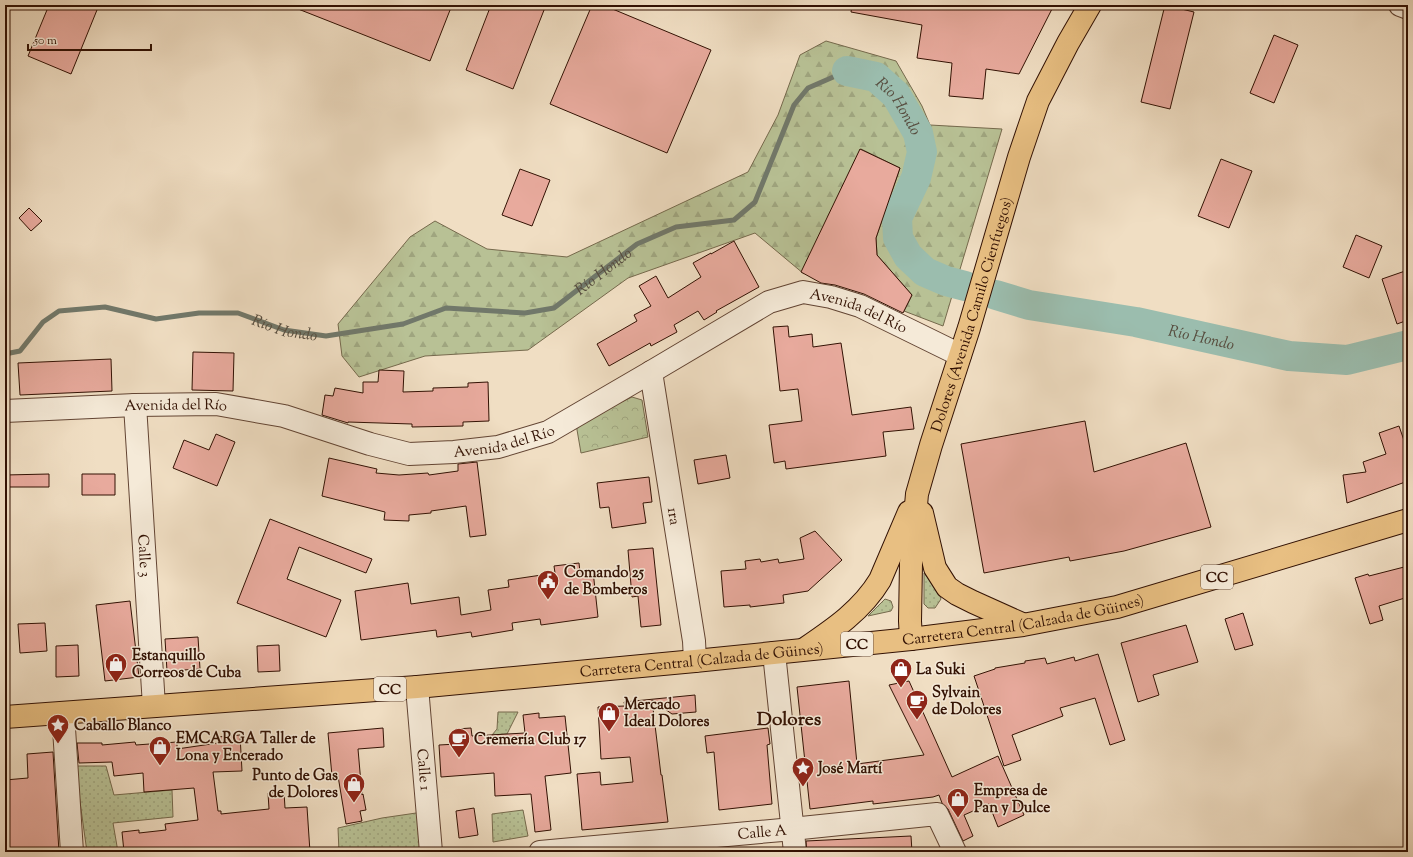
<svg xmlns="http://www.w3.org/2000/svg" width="1413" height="857" font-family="'Sorts Mill Goudy',serif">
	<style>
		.grass { fill: url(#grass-dots); stroke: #75694c }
		.forest { fill: url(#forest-firs); stroke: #75694c }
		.park { fill: url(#park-crowns); stroke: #75694c }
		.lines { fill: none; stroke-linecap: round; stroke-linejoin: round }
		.stream { stroke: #71786a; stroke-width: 5 }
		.river { stroke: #9bbdae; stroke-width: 30 }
		.building { fill: #e8aa9d; stroke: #321103 }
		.minor-casing { stroke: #624433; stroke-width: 24 }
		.major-casing { stroke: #321103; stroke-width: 24 }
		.minor { stroke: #f5ead8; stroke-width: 22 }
		.major { stroke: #e8bf82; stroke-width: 22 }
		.labels { text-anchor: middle; stroke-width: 3; stroke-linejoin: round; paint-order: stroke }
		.shield { fill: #f5ead8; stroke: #6c5243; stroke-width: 1 }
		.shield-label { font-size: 14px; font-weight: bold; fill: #321103 }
		.street-label { font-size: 15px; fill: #321103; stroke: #f5ead8 }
		.poi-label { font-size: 15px; font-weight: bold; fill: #321103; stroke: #f5ead8; text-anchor: start }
		.water-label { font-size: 16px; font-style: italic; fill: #574d3f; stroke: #f5ead8 }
		.district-label { font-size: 19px; font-weight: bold; fill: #321103; stroke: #f5ead8 }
	</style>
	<defs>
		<pattern id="grass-dots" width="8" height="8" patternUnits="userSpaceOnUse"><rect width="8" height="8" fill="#b8c195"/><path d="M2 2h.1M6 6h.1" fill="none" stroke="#9fa57f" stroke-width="1.8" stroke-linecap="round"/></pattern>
		<pattern id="forest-firs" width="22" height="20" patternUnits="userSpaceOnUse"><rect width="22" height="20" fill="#b8c195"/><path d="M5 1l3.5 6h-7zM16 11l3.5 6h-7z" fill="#9fa57f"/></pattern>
		<pattern id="park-crowns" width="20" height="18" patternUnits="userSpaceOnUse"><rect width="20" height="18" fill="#b8c195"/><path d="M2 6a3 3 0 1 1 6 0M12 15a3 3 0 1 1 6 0" fill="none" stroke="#9fa57f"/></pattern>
	</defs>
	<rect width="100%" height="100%" fill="#f0dec3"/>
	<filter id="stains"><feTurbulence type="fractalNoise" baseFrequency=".005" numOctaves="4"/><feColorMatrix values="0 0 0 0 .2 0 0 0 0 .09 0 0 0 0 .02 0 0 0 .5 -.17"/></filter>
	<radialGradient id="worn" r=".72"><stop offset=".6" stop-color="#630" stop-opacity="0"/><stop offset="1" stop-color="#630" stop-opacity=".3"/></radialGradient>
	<path class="grass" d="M924,573L938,591L941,599L935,608H928L924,604Z
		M885,599L891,601L893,607L891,611L868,616Z
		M498,712H518L507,734L492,735L497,729Z
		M75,766H106L114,795L172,790L173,817L113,823L118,852H87Z
		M523,810L528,836L493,842L492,814Z
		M423,812L421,849L390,852H339L338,828L382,818Z"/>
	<path class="forest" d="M826,41L896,61L922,106L930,125L1002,129L943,326L904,311L912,295L877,255L876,238L900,168L861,149L804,274L755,233L628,278L528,350L425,356L359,377L342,356L338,324L410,237L435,221L487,249L567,257L748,172L778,115L800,55Z"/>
	<path class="park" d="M632,397L642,400L648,437L581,453L576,424Z"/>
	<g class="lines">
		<path class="stream" id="s1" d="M5,354L20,351L43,322L59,311L105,307L156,319L199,313H238L284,330L326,336L403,324L446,308L525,313L554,308L637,244L676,227L734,220L755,202L794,105L808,88L847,71"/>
		<g class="river">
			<path id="s2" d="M847,71L876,77L896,95L918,133L922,152L916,178L897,218L898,238L908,256L925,272L946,281L965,286"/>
			<path id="s3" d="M996,295L1029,305L1136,322L1289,356L1347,360L1408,345"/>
		</g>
	</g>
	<path class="building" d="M49,5H99L71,74L28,56Z
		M288,5H452L430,61Z
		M491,5H546L513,89L466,70Z
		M592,5H603L711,50L667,153L550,104Z
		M852,5H1054L1019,74L986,69L983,99L949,96L952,63L917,58L922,25L851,12Z
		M1165,5L1194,12L1170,109L1141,102Z
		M1274,35L1298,45L1274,103L1250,93Z
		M860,149L900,168L876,238L877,255L912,295L903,313L864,294L835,285L821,283L801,272Z
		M1221,159L1252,171L1229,228L1198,216Z
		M520,169L550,180L532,226L502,215Z
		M29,208L42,221L31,231L19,218Z
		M1356,235L1382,246L1369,278L1343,267Z
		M734,241L759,287L716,311L717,312L704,320L698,311L674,325L677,332L651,346L650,343L609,366L597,344L637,321L634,315L651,306L639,286L656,276L668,298L701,277L693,263L711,253V254Z
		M1408,270V320L1397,324L1382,279Z
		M788,326L789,337L812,334L813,347L841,343L852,415L911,407L914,429L883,432L886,456L786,469L785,461L774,463L769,425L802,421L798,389L780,391L773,327Z
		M193,352L234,353L233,391L192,390Z
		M111,359L112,391L20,395L18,363Z
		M379,370L404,371L403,392L433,391V388L468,387V383L488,382L489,421L463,422V426L412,427V424L348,422V423L322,415L325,395L333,396L335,388L363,393V382H378Z
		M1085,421L1094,472L1186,443L1211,527L1124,551L1070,561L1069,557L984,573L961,444Z
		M1399,426L1408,452V481L1347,503L1343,475L1366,472L1363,462L1386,454L1379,433Z
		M216,434L235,442L217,486L173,468L184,440L209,450Z
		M726,455L730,478L698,484L694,460Z
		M329,458L377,469L376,473L399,475L428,473L429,475L458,471V464L477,462L486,535L470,537L466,506L431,511V513L409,515V521L384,520L385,512L322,496Z
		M49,474V487H5V475Z
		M82,474H115V495H82Z
		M649,477L652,502L643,503L646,523L612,528L609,507L600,508L597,483Z
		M270,519L372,559L366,573L299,547L287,579L341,600L326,637L237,603Z
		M815,531L842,560L808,591L783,595L784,603L750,607V605L724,607L721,571L746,569L745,561L760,559L761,562L778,559L779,563L804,559L800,538Z
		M653,548L661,625L641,627L638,596L632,597L628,550Z
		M579,563L580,572L593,571L598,617L541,625L540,619L512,623L513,630L472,637L471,632L437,637L436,630L361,640L355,591L408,583L411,604L459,597L461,615L491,610L488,590L509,587L508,580L555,573L554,566Z
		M1408,566V597L1379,606L1383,620L1370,624L1355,578L1368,574L1369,576Z
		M130,601L139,677L105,681L96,605Z
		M1243,613L1253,645L1235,650L1225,619Z
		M45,623L47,651L20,653L18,624Z
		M1186,625L1198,662L1153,675L1159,695L1138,702L1121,643Z
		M198,637L200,669L167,671L165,639Z
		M78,645L79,676L56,677V646Z
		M279,645L280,671L258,672L257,646Z
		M1098,654L1125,740L1110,745L1095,698L1060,708L1063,716L1012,735L1021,760L1004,766L974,676L995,669V668L1025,663V661L1045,658L1047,664L1074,657L1075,661Z
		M849,681L857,764L924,755L889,685L909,681L952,777L998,756L1024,815L998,827L989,804L964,815L973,836L963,841L948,809L942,803L939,795L933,797L873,804V801L810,809L797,687Z
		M695,695L696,712L672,714L652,700L661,775H662L668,822L582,830L577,774L600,772L601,785L633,782L630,757L601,759L598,707L625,706L624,702Z
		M539,713V718L565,716L571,773L545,776L551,830L535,832L531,794L495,796L494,773L441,777L439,745L457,744L456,729L471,728L472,736L525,733L523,715Z
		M383,728L384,747L358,749L362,795L363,794L366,810L360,811L362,821L346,824L338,776H332L328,733Z
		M768,728L770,744L767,745L772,804L719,810L714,752L707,753L705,736Z
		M240,735L242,771L213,772L218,811H221V814L269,809L268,793L284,792L285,808L307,807L310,852H124L122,832L139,830V833L166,830L165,824L198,820L194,788L144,792L143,773L114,776L112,762L79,763L77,743H102V745L135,742L136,745L177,742V749L218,743V737Z
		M53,752L59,852H5V780L28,778L27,754Z
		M474,808L478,835L459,838L456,811Z
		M911,836L912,852H807L806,841Z"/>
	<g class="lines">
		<g class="minor-casing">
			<g id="minor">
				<path d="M1400,5L1408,8"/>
				<path id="s4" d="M651,372L694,641L695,661"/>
				<path id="s5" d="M135,405L154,706"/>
				<path id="s6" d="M5,411L135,405L216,404L284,416L370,444L409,454L454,452L498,447L548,432L651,372L769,302L803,292L831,297L860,306L960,355"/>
				<path d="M774,653L795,852"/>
				<path id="s7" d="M417,687L431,852"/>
				<path d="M63,713L72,852"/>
				<path id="s8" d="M540,852L782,830L937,814L955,852"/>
			</g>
		</g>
		<g class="major-casing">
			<g id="major">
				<path d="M922,513L935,568L947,587L957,594L973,602L1022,624"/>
				<path id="s9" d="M911,639L910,621L911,563L917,494L931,445L969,328L1019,157L1038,101L1068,43L1090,5"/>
				<path d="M806,648C834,629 862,610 880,580L909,512"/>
				<path id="s10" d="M5,717L417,687L695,661L911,639L1023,625L1117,607L1408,520"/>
			</g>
		</g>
		<use href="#minor" class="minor"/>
		<use href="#major" class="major"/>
	</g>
	<defs>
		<g id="civic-pin" transform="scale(1.15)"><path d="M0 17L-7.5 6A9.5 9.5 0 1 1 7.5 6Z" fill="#8f2418" stroke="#f5ead8"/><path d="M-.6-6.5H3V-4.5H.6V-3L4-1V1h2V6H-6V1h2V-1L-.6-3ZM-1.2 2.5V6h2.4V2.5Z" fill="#fff"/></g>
		<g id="shop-pin" transform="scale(1.15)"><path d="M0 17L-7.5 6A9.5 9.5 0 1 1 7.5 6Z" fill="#8f2418" stroke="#f5ead8"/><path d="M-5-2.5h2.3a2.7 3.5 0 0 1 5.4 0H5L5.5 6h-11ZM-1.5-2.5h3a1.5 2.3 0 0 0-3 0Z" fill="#fff"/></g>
		<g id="cafe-pin" transform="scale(1.15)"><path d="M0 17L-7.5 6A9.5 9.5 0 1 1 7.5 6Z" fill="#8f2418" stroke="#f5ead8"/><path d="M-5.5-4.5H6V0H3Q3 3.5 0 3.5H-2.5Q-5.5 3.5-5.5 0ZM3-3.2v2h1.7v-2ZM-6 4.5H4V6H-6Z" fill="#fff"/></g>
		<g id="sight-pin" transform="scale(1.15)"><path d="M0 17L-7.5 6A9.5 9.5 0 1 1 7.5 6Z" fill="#8f2418" stroke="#f5ead8"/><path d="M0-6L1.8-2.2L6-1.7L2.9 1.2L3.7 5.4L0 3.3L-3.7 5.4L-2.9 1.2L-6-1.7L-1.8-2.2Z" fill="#fff"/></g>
	</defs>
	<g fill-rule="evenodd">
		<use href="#civic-pin" x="548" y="581"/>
		<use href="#shop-pin" x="116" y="664"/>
		<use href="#shop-pin" x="901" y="669"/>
		<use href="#cafe-pin" x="917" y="701"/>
		<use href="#shop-pin" x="609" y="713"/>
		<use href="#sight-pin" x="58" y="725"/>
		<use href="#cafe-pin" x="459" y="739"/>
		<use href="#shop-pin" x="160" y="747"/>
		<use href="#sight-pin" x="803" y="768"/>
		<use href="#shop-pin" x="354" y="784"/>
		<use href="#shop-pin" x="958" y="799"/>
	</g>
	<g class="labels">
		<g class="shield">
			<rect x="1201" y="565" width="32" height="24" rx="3"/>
			<rect x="841" y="632" width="32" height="24" rx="3"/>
			<rect x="374" y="677" width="32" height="24" rx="3"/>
		</g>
		<g class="shield-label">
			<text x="1217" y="582">CC</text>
			<text x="857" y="649">CC</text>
			<text x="390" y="694">CC</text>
		</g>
		<g class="street-label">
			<text dy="5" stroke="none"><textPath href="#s6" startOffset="903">Avenida del Río</textPath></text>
			<text dy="5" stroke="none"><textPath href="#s9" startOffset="333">Dolores (Avenida Camilo Cienfuegos)</textPath></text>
			<text dy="5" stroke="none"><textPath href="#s6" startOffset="171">Avenida del Río</textPath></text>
			<text dy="5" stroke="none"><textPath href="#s6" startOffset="507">Avenida del Río</textPath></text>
			<text dy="5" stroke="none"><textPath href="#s4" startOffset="146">1ra</textPath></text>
			<text dy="5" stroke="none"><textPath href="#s5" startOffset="151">Calle 3</textPath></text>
			<text dy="5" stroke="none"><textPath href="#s10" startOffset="1023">Carretera Central (Calzada de Güines)</textPath></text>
			<text dy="5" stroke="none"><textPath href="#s10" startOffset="699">Carretera Central (Calzada de Güines)</textPath></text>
			<text dy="5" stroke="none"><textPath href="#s7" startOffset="83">Calle 1</textPath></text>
			<text dy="5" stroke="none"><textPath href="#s8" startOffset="223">Calle A</textPath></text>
		</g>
		<g class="poi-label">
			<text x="564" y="577">Comando 25<tspan x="564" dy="17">de Bomberos</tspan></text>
			<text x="132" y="660">Estanquillo<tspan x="132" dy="17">Correos de Cuba</tspan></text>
			<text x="916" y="674">La Suki</text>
			<text x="932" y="697">Sylvain<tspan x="932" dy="17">de Dolores</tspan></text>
			<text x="624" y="709">Mercado<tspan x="624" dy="17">Ideal Dolores</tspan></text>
			<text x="74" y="730">Caballo Blanco</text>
			<text x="176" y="743">EMCARGA Taller de<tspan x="176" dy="17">Lona y Encerado</tspan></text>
			<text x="474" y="744">Cremería Club 17</text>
			<text x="818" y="773">José Martí</text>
			<text x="338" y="780" text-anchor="end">Punto de Gas<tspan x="338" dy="17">de Dolores</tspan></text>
			<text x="974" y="795">Empresa de<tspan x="974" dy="17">Pan y Dulce</tspan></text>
		</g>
		<g class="water-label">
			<text dy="6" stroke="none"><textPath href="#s2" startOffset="67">Río Hondo</textPath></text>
			<text dy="6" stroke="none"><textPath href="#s1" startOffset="638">Río Hondo</textPath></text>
			<text dy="6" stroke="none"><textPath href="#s1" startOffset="302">Río Hondo</textPath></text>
			<text dy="6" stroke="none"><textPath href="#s3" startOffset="210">Río Hondo</textPath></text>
		</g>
		<g class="district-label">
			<text x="789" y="725">Dolores</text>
		</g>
	</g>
	<rect width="1413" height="857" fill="none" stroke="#f0dec3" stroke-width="20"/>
	<rect x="6" y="6" width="1401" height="845" fill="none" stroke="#321103" stroke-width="2"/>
	<rect x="10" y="10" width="1393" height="837" fill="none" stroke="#321103"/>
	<path d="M28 44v6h123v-6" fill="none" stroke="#321103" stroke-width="2"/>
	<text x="34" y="44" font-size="12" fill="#321103" stroke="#f5ead8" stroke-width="3" paint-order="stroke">50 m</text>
	<rect width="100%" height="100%" filter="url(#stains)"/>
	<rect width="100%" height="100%" fill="url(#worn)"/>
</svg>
